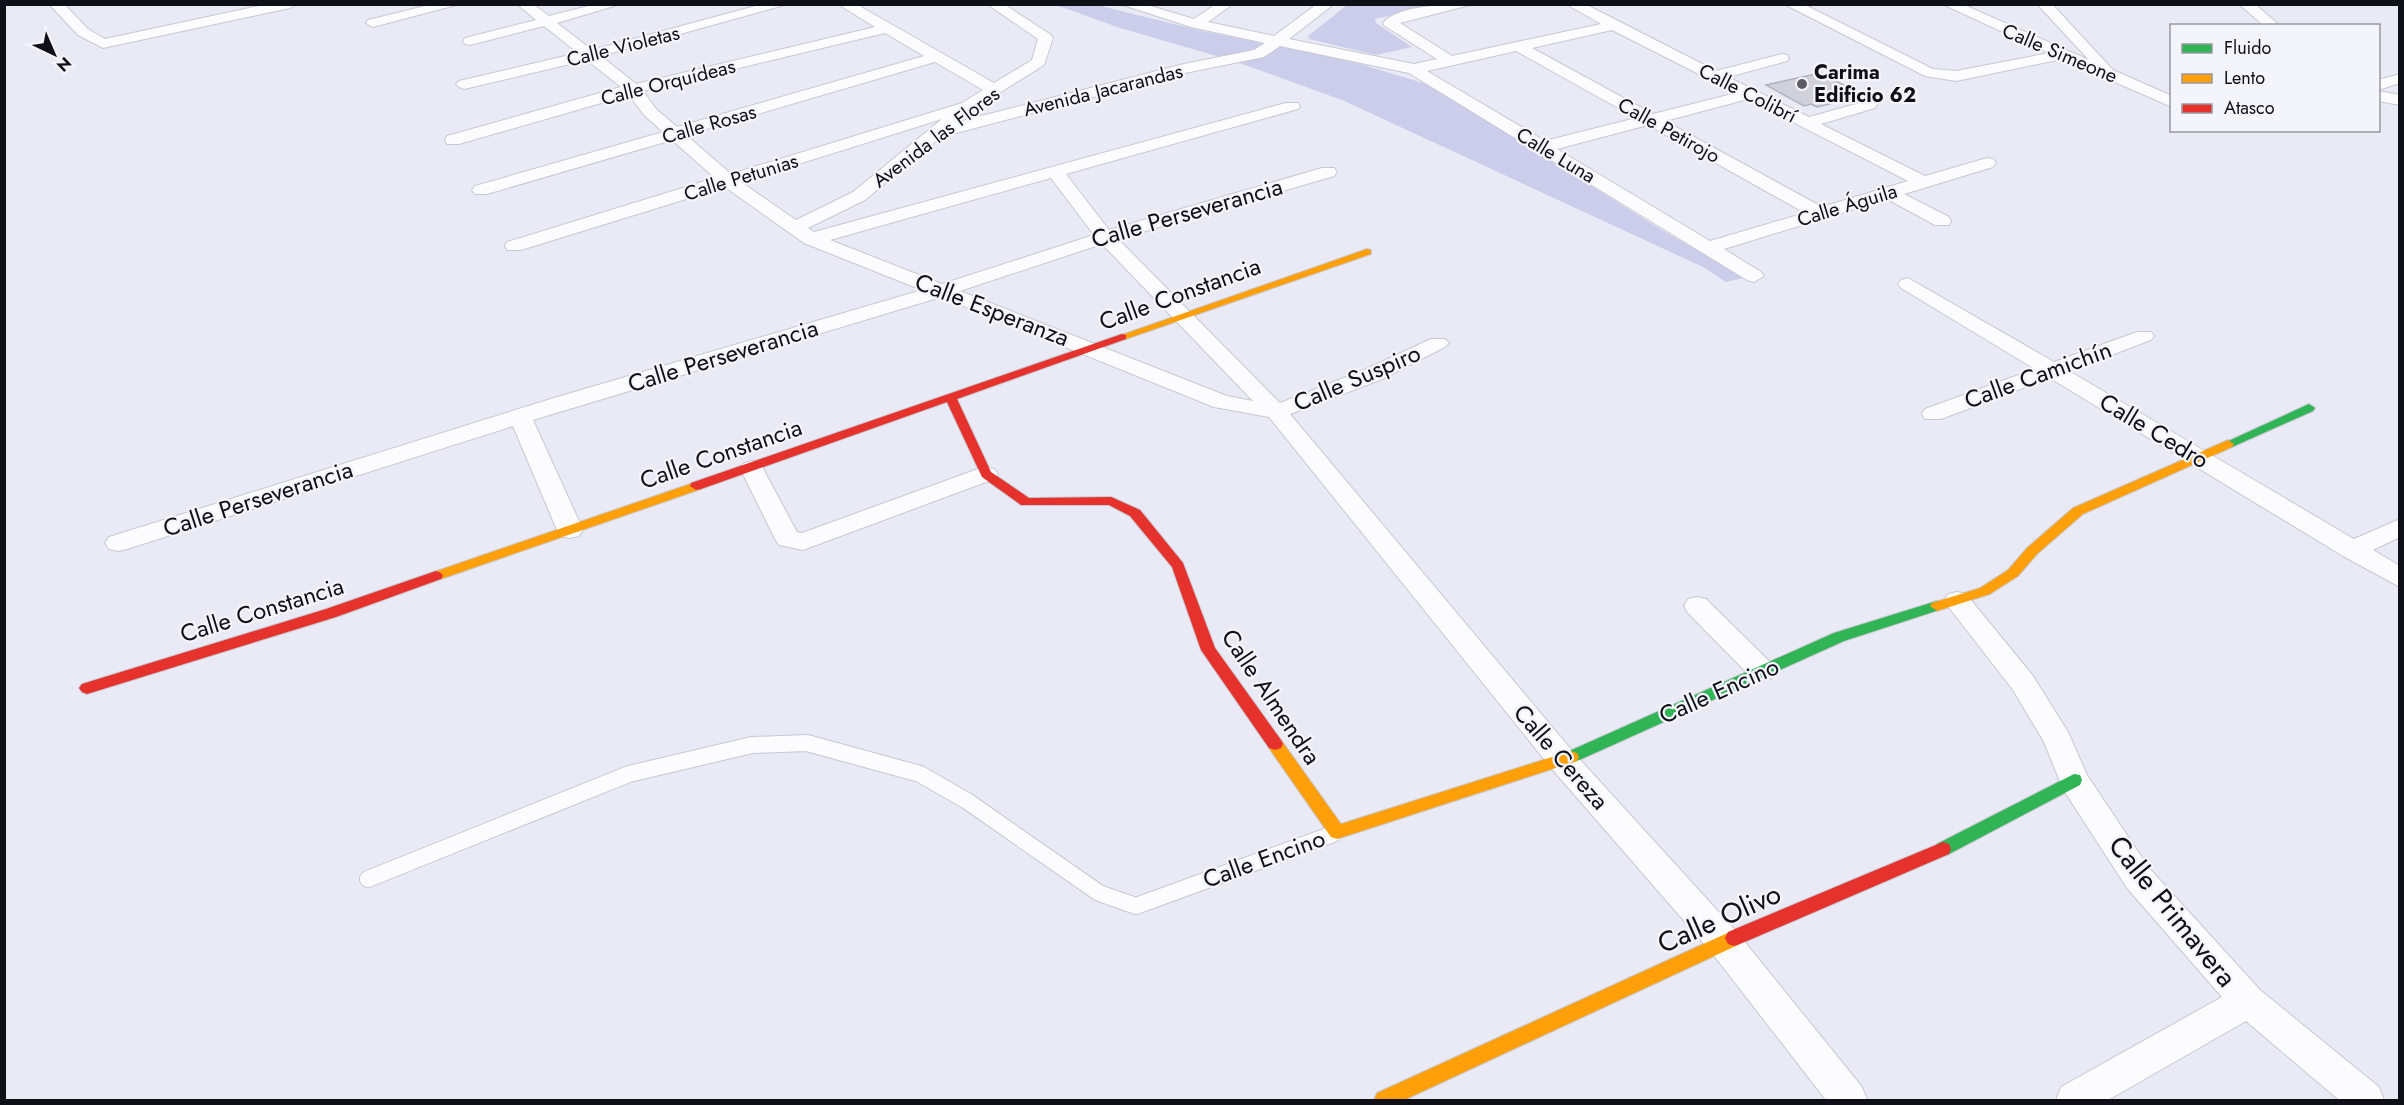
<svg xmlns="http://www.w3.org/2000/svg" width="2404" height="1105" font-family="Jost,sans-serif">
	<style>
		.green { fill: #cbcdeb }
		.building { fill: #d0d1da; stroke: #b1b2bb; stroke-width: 1.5 }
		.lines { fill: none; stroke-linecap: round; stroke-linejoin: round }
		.lane-casing { stroke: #c7c8d1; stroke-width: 18 }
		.street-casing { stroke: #c7c8d1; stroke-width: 2 }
		.fast-casing { stroke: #c7c8d1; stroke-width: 2 }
		.slow-casing { stroke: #c7c8d1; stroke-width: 2 }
		.jam-casing { stroke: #c7c8d1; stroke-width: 2 }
		.lane { stroke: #fcfcfe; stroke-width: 16 }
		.street { fill: #fcfcfe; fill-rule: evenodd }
		.fast { fill: #30b455; fill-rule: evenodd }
		.slow { fill: #ff9f0a; fill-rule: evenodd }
		.jam { fill: #e5322d; fill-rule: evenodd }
		.poi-dot { fill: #5b5c65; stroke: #f3f4fc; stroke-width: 2 }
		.labels { text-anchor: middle; stroke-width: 4.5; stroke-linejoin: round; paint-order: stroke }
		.far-street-label { font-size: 20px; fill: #0f1017; stroke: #f3f4fc }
		.far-poi-label { font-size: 20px; font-weight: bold; fill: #0f1017; stroke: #f3f4fc; text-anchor: start }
		.street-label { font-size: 24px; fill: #0f1017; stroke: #f3f4fc }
		.near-street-label { font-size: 28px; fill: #0f1017; stroke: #f3f4fc }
	</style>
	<rect width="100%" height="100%" fill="#e9eaf5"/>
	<path class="green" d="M1056,5H1097L1202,31L1347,60L1423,83L1462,104L1655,226L1744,278L1726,282L1703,267L1342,100L1234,61L1120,28Z
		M1347,5H1437L1375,19L1376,23L1412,47L1376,55L1309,39L1308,36Z"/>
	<path class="building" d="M1820,73L1862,94L1855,95L1858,97L1817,107L1811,104L1804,106L1766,85Z"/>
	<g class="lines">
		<g class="lane-casing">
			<path id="lane" d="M368,879L629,774L752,745L807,743L920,774L967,801L1099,893L1136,906L1333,834"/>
		</g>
		<g class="street-casing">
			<path id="street" d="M49,4H64L88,29L105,39L268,4H297L290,8L103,48L78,35Z
				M433,4H460L373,27L366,23L368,20Z
				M517,4H533L549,16L596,4H621L557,23L592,50L763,4H788L601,56L636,84L875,27L838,4H856L994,83L1032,60L1038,39L987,4H1004L1051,35L1053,38L1044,65L974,109L958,122L1184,64L1254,50L1265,43L1191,27L1120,4H1144L1194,19L1216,4H1233L1208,22L1274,36L1317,4H1334L1289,39L1414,64L1437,59L1385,26L1383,23C1397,5 1451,4 1474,4L1400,23L1452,56L1601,24L1566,4H1585L1716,71L1782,54L1787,55L1789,58L1787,61L1728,77L1809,117L1863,102L1868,94H1880L1882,97L1875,108L1821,124L1925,176L1987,158L1993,159L1996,163L1993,167L1904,194L1949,217L1951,221L1949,225H1935L1887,199L1724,249L1761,272L1764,276L1754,282L1747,280L1409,73L1280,46L1264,57L1185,73L941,137L865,200L808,228L814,232L1286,103H1298L1300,106L1298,109L1066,174L1109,230L1322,168H1334L1337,172L1334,176L1118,239L1280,403L1364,370L1431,339H1445L1449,343L1445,347L1380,380L1290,414L1574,753L1736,931L1862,1087L1867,1100H1826L1712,953L1552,769L1269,417L1214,407L941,297L533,420L583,530L579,536L570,538L561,536L557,530L513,426L127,549L118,551L109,549L105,543L109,537L554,398L922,290L804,243L725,187L521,250H507L505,246L507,242L715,178L672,140L487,194H475L472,190L475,186L663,132L644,115L629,95L459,144H447L445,140L447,136L621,87L587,60L464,89L459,87L456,84L459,81L578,53L544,26L470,45L465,44L463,41L465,38L536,20ZM1612,30L1736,93L1653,114L1532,48ZM885,33L924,56L677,127L656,109L643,91ZM1516,51L1636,118L1545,141L1427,71ZM935,62L983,90L962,103L731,174L686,135ZM1748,99L1908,181L1822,207L1665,121ZM942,119L853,192L796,220L741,182ZM1648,125L1805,213L1710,241L1557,149ZM1051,178L1094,235L942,284L830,240ZM1102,244L1253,401L1227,396L960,291Z
				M1784,4H1803L1933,69L1956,71L2049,53L1942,4H1962L2089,60L2037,4H2052L2113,70L2172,96V107L2062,59L1956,81L1925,76Z
				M2239,4H2255L2280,26H2264Z
				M2400,74V83L2378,90V80Z
				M2378,91L2400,95V105L2378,101Z
				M1908,278L2054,362L2137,332H2151L2154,336L2151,340L2069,371L2354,539L2400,519V537L2373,550L2400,566V587L2343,556L2050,378L1941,419H1925L1922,414L1925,409L2035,369L1901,288L1898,284L1901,280Z
				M752,461L760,463L797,532L802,533L978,469L986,467L994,469L998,474L994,479L803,550L779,545L775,539L740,468L744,463Z
				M1957,592L1966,594L2033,676L2068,732L2087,775L2149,868L2260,990L2379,1087L2384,1100H2339L2246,1021L2108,1100H2056L2061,1087L2222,997L2127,888L2063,789L2044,742L2013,690L1944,601L1948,594Z
				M1697,597L1706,599L1772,664L1776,671L1772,678L1762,681L1752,678L1688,613L1684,606L1688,599Z"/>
		</g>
		<g class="fast-casing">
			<path id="fast" d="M2309,404L2315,408L2313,411L2232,447L2228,448L2222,444Z
				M1937,601L1944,606L1942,609L1844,641L1577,761L1571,763L1565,761L1563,757L1565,753L1834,633Z
				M2074,774L2080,775L2082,780L2080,785L1949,854L1943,856L1937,854L1935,849L1937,844Z"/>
		</g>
		<g class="slow-casing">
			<path id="slow" d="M1367,249L1371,250V254L1126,339L1122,340L1116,337Z
				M2228,440L2234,444L2232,447L2083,514L2037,554L2018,576L1990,594L1937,611L1930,606L1932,603L1980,588L2008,570L2027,548L2073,508Z
				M696,482L702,486L701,489L441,579H431L429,576L431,573Z
				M1275,738L1281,740L1341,824L1571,751L1577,753L1579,757L1577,761L1337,839L1331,837L1269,748L1267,744L1269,740Z
				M1734,930L1740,932L1743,938L1740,944L1404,1100H1374L1377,1093Z"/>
		</g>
		<g class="jam-casing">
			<path id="jam" d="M1122,334L1126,335V339L957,399L991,472L1029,498L1111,497L1140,510L1183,563L1215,648L1281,740L1283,744L1281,748L1275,750L1269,748L1201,650L1172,567L1130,516L1109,505H1021L982,477L947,402L701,489L696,490L690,486L691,483Z
				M436,571L441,573L443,576L441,579L336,617L87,694L82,692L79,688L82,684L326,609Z
				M1943,842L1949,844L1951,849L1949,854L1740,944L1734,946L1728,944L1725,938L1728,932Z"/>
		</g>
		<use href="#lane" class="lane"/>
		<use href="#street" class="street"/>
		<use href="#fast" class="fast"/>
		<use href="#slow" class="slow"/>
		<use href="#jam" class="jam"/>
	</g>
	<circle class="poi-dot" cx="1802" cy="84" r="6"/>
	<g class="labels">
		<g class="far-street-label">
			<text transform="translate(623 46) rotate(-14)" y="7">Calle Violetas</text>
			<text transform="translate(2060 53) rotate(23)" y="7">Calle Simeone</text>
			<text transform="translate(668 82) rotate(-14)" y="7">Calle Orquídeas</text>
			<text transform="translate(1103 90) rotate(-14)" y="7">Avenida Jacarandas</text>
			<text transform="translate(1748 93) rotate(27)" y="7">Calle Colibrí</text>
			<text transform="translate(709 124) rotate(-16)" y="7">Calle Rosas</text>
			<text transform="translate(1669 130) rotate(29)" y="7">Calle Petirojo</text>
			<text transform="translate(936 137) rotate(-37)" y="7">Avenida las Flores</text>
			<text transform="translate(1556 155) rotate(31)" y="7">Calle Luna</text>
			<text transform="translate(741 177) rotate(-17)" y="7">Calle Petunias</text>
			<text transform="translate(1847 205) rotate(-17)" y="7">Calle Águila</text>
		</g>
		<g class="far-poi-label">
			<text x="1814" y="79">Carima<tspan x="1814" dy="23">Edificio 62</tspan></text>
		</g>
		<g class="street-label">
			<text transform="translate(1187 213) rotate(-16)" y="8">Calle Perseverancia</text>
			<text transform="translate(1180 294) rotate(-20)" y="8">Calle Constancia</text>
			<text transform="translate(992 310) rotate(21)" y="8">Calle Esperanza</text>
			<text transform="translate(723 356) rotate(-17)" y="8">Calle Perseverancia</text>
			<text transform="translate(2038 375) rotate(-20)" y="8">Calle Camichín</text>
			<text transform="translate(1357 378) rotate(-23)" y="8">Calle Suspiro</text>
			<text transform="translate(2154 431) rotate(31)" y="8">Calle Cedro</text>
			<text transform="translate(721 454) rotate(-19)" y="8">Calle Constancia</text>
			<text transform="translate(258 499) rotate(-18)" y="8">Calle Perseverancia</text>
			<text transform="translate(262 610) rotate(-17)" y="8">Calle Constancia</text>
			<text transform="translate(1719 691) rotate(-24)" y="8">Calle Encino</text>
			<text transform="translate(1271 697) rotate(56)" y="8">Calle Almendra</text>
			<text transform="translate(1561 757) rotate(49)" y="8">Calle Cereza</text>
			<text transform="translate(1264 859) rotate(-20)" y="8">Calle Encino</text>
		</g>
		<g class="near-street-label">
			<text transform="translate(2173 911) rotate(51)" y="10">Calle Primavera</text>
			<text transform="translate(1719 918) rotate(-24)" y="10">Calle Olivo</text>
		</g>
	</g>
	<rect width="2404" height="1105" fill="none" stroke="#0f1017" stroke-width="12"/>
	<rect x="2170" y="24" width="210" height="108" fill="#f3f4fc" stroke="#9899a0" stroke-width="1.5"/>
	<rect x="2182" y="44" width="30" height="9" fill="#30b455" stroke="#9899a0" stroke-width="1.5"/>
	<text x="2224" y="54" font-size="18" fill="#0f1017">Fluido</text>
	<rect x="2182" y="74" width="30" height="9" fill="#ff9f0a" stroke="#9899a0" stroke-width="1.5"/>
	<text x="2224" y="84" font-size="18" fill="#0f1017">Lento</text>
	<rect x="2182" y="104" width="30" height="9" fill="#e5322d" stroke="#9899a0" stroke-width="1.5"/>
	<text x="2224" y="114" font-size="18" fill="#0f1017">Atasco</text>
	<g transform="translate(54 54) rotate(136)" stroke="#f3f4fc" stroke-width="4.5" paint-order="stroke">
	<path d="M0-4.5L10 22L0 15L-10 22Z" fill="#0f1017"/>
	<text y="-9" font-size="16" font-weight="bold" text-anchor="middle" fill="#0f1017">N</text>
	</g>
</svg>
